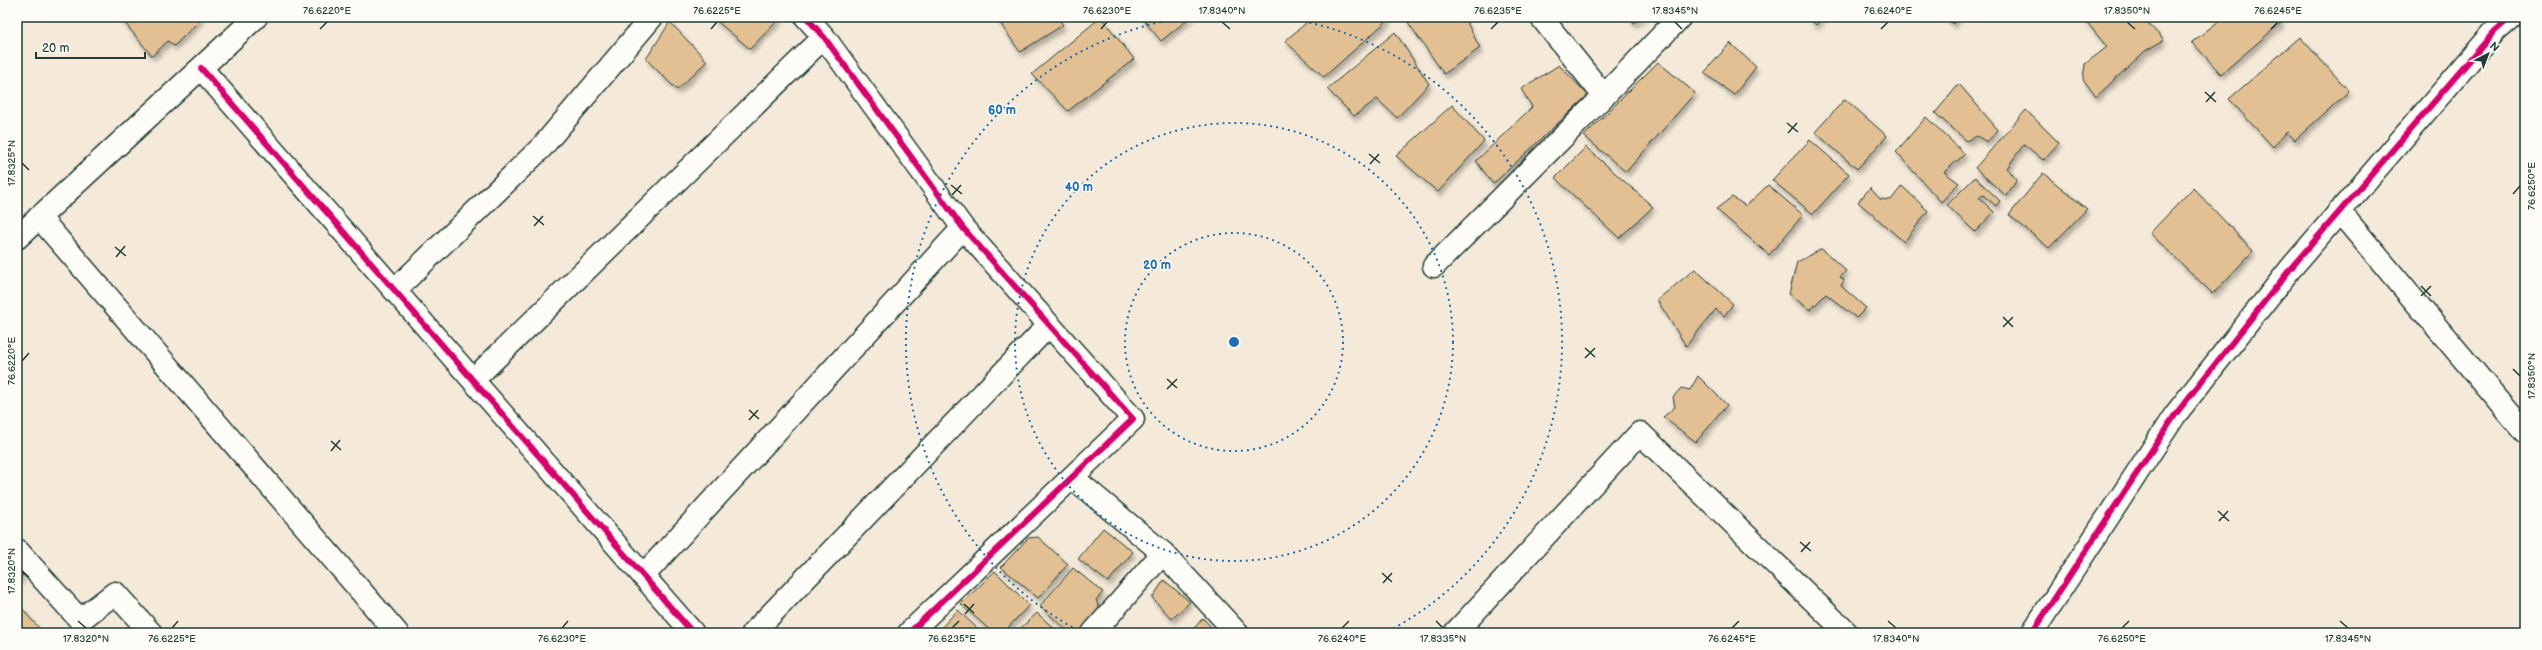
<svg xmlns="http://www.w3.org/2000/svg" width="2542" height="650" font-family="'Balsamiq Sans',sans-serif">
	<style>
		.building { fill: #e3bf94; stroke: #1f3d34; filter: url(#shadow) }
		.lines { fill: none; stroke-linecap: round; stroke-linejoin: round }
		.minor-casing { stroke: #1f3d34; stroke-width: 25 }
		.minor { stroke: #fdfcf7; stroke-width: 22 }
		.cycleway-casing { stroke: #fdfcf7; stroke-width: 8 }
		.cycleway { stroke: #d6006c; stroke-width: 6 }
		.ticks { fill: none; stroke: #1f3d34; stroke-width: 1.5 }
		.ring { fill: none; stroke: #1f6fb2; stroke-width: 2; stroke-dasharray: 2 4 }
		.centre { fill: #1f6fb2; stroke: #fdfcf7; stroke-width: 2 }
		.ring-label { font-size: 12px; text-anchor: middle; font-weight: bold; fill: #1f6fb2; stroke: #fdfcf7; stroke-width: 3; stroke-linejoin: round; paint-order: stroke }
		.neatline { fill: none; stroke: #1f3d34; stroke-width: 1.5 }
		.ticks-label { font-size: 10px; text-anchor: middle; fill: #1f3d34 }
	</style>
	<defs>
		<filter id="shadow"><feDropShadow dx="2.5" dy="4.5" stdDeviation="2" flood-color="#0004"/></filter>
	</defs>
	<rect width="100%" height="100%" fill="#f5ead9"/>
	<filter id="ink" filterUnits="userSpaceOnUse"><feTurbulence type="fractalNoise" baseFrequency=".025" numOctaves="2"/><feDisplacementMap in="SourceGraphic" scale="8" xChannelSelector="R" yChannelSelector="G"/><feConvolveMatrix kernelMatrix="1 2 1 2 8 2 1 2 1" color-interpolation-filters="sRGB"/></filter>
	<g filter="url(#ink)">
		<path class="building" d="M120,17H203L174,46L168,41L152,56Z
			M712,17H779L780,18L750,49Z
			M996,17H1057L1063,25L1020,52Z
			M1101,17L1134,59L1068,111L1032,74Z
			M1141,17H1191L1161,41Z
			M1313,17H1386L1389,19L1324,77L1285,41Z
			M1411,17H1464L1480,48L1444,74L1407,21Z
			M1628,17H1644L1633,23Z
			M1808,17H1823L1816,25Z
			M1945,17H1959L1953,24Z
			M2089,17H2142L2164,40L2145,51L2096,97L2083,79L2085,64L2107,47L2085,20Z
			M2224,17H2278L2282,22L2221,74L2192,42Z
			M670,22L707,61L677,90L646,59Z
			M1395,32L1429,84L1397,118L1377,99L1354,116L1327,89Z
			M2300,37L2349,91L2295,140L2287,132L2273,147L2229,99Z
			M1730,43L1756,67L1734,95L1704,73Z
			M1658,62L1695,93L1626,172L1584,136Z
			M1559,65L1588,95L1493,184L1476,161L1532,107L1521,89Z
			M1959,84L1998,130L1987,142L1977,136L1967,141L1935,113Z
			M1845,99L1887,136L1857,169L1815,132Z
			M1452,105L1484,141L1438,192L1396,156Z
			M2026,110L2059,143L2043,160L2024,144L2007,168L2017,180L2006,196L1975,168Z
			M1926,117L1965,154L1944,172L1959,183L1941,202L1896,152Z
			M1810,140L1849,174L1813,214L1772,180Z
			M1586,147L1653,207L1619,238L1555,178Z
			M2043,173L2087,209L2049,248L2009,215Z
			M1975,177L2000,201L1996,206L1983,195L1979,198L1994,212L1975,232L1947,205Z
			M1768,185L1803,215L1769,255L1716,209L1732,197L1746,206Z
			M1902,186L1928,211L1904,242L1858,202L1870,188L1880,199L1891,200Z
			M2193,188L2253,251L2213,294L2150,233Z
			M1822,249L1846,271L1840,277L1844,280L1841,286L1866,308L1856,318L1826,294L1810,310L1789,294L1797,262Z
			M1695,269L1733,304L1724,316L1716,309L1686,346L1657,300Z
			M1698,376L1727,405L1696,442L1663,417L1675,407L1673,397L1681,388L1690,390Z
			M1103,528L1133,552L1108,582L1078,559Z
			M1038,537L1068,564L1038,598L1001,567L1028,538Z
			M1073,568L1103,592L1096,600L1100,609L1080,633H1070L1040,606Z
			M17,569L23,575L17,582Z
			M995,571L1029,605L1003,633H993L961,604Z
			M1164,580L1190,602L1172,619L1152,598Z
			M20,606L43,633H17V610Z
			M958,610L982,633H936Z
			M1037,613L1059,633H1015Z
			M1203,618L1216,633H1190Z"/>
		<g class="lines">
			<g class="minor-casing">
				<path id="minor" d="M806,17L824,37L963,228L1133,419L909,633
					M201,68L693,633
					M1604,96L1680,17
					M2339,211L2525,432
					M39,217L397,633
					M17,238L256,17
					M1434,266L1604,96L1541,17
					M395,290L542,147L652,17
					M473,380L824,37
					M1073,478L1163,553L1237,633
					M17,550L80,620L115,593L151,633
					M643,576L963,228
					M753,633L1049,325
					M1093,633L1163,553
					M1455,633L1640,433L1847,633
					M2032,633L2175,415L2291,268L2495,31L2511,17"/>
			</g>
			<use href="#minor" class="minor"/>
			<g class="cycleway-casing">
				<path id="cycleway" d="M806,17L824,37L963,228L1133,419L909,633
					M201,68L693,633
					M2032,633L2175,415L2291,268L2495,31L2511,17"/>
			</g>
			<use href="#cycleway" class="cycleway"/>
		</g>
	</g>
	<path class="ticks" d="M1222,22L1230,29M1675,22L1682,29M2127,22L2135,29M320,29L327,22M711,29L717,22M1101,29L1107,22M1491,29L1498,22M1881,29L1888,22M2271,29L2278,22M2205,92L2216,102M2206,102L2215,92M1787,123L1798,132M1788,133L1797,123M1369,154L1380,163M22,163L29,170M1370,164L1379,154M951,185L962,194M2513,194L2520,186M952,195L961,185M533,216L544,225M534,226L543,216M115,247L126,256M116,257L125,246M2421,286L2431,296M2421,296L2431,286M2003,317L2013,327M2003,327L2013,317M1585,348L1595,357M1585,358L1595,348M22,361L29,353M2513,369L2520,376M1167,379L1177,388M1167,389L1177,379M749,410L759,419M749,420L758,410M331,441L341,450M331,451L340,440M2218,511L2229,521M2219,521L2228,511M1800,542L1811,551M1801,552L1810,542M22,571L29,577M1382,573L1392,582M1383,583L1392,573M964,604L974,613M965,614L974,604M78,621L86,628M1436,621L1443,628M1888,621L1896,628M2340,621L2348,628M172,628L178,621M562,628L568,621M952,628L959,621M1342,628L1349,621M1732,628L1739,621M2122,628L2129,621"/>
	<g class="ring">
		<circle cx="1234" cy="342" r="109"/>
		<circle cx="1234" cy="342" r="219"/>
		<path d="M1083 633A328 328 0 0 1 1188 17M1280 17A328 328 0 0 1 1385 633"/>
	</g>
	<circle cx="1234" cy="342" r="6" class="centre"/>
	<g class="ring-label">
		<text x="1002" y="114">60 m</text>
		<text x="1079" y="191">40 m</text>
		<text x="1157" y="269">20 m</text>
	</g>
	<rect width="2542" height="650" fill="none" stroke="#fdfcf7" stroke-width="44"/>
	<g transform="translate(2488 54) rotate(42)" stroke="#fdfcf7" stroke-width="3" paint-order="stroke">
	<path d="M0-3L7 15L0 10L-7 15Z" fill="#1f3d34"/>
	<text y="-6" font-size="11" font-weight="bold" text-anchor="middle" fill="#1f3d34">N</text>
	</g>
	<path d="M36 52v6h109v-6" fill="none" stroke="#1f3d34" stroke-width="2"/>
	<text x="42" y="52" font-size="12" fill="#1f3d34" stroke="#fdfcf7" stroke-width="3" paint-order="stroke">20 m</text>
	<rect x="22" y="22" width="2498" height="606" class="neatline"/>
	<g class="ticks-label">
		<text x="327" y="14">76.6220°E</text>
		<text x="717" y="14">76.6225°E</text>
		<text x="1107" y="14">76.6230°E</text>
		<text x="1222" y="14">17.8340°N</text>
		<text x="1498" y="14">76.6235°E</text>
		<text x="1675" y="14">17.8345°N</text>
		<text x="1888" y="14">76.6240°E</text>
		<text x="2127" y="14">17.8350°N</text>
		<text x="2278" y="14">76.6245°E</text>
		<text transform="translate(11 163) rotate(-90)" y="4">17.8325°N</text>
		<text transform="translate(2531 186) rotate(-90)" y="4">76.6250°E</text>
		<text transform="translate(11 361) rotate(-90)" y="4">76.6220°E</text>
		<text transform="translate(2531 376) rotate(-90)" y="4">17.8350°N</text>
		<text transform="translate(11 571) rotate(-90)" y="4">17.8320°N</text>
		<text x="86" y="642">17.8320°N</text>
		<text x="172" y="642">76.6225°E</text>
		<text x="562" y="642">76.6230°E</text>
		<text x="952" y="642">76.6235°E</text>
		<text x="1342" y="642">76.6240°E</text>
		<text x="1443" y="642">17.8335°N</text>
		<text x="1732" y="642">76.6245°E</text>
		<text x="1896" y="642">17.8340°N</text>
		<text x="2122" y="642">76.6250°E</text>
		<text x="2348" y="642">17.8345°N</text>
	</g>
</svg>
